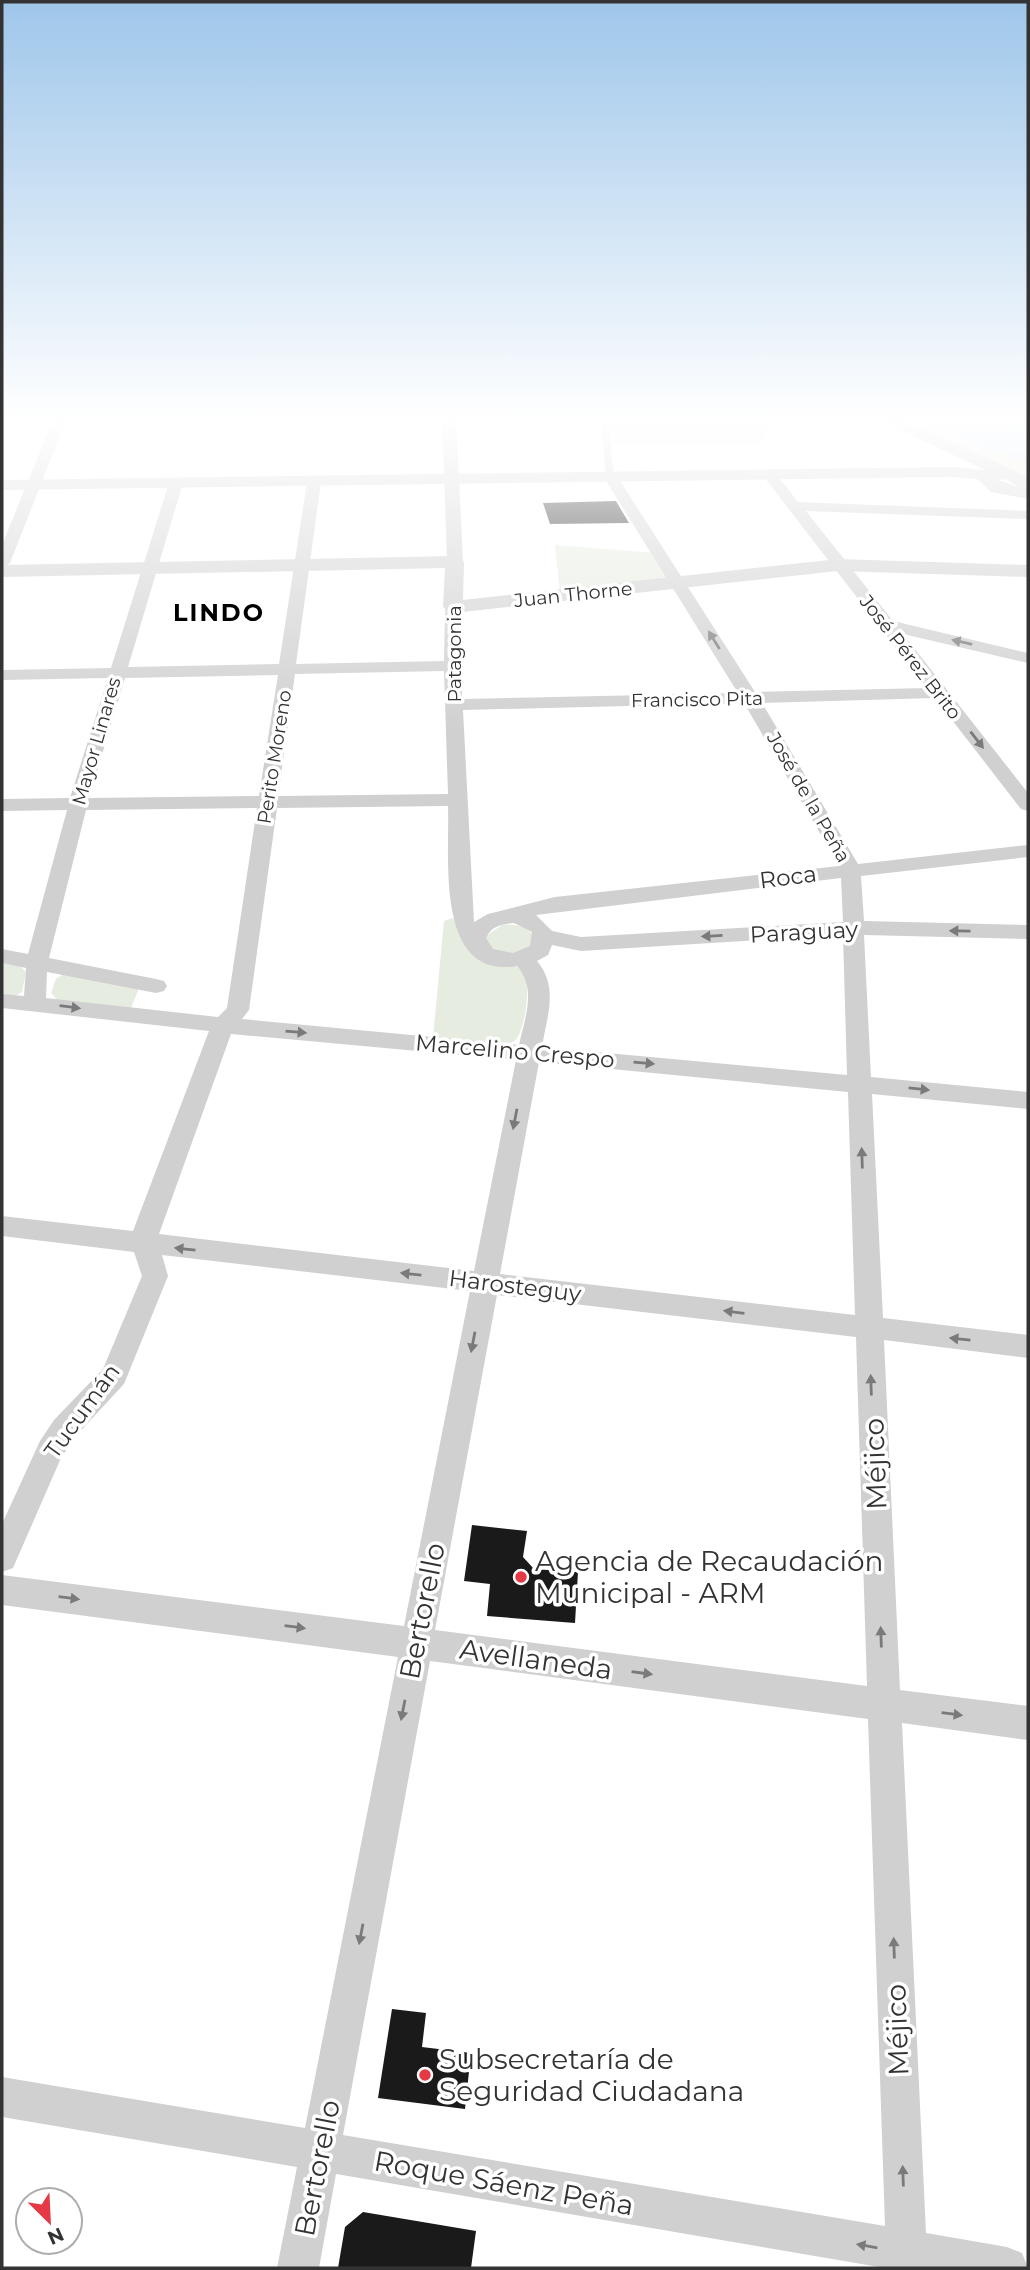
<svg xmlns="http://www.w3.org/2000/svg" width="1030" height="2270" font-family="Montserrat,sans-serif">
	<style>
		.green { fill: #e6ecdf }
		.water { fill: #cfe2ee }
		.building { fill: #1a1a1a }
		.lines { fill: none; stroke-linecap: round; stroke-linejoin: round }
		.service { fill: #d0d0d0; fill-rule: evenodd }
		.minor { fill: #d0d0d0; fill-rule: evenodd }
		.tertiary { fill: #d0d0d0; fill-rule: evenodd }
		.oneway { fill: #7a7a7a }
		.poi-dot { fill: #e63946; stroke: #fff; stroke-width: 2.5 }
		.labels { text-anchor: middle; stroke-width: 7; stroke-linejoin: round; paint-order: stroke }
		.far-street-label { font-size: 19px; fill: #333; stroke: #fff }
		.street-label { font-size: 23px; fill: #333; stroke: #fff }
		.far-district-label { font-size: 24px; font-weight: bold; letter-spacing: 2px; fill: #000; stroke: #fff }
		.near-street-label { font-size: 28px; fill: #333; stroke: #fff }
		.near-poi-label { font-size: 28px; fill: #333; stroke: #fff; text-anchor: start }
	</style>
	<rect width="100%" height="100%" fill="#fff"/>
	<path class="green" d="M517,415H772L763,444H606L603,417Z
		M885,415H904L1028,464V480Z
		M555,545L655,553L670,580L560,594Z
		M453,918L478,955C494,959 512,960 523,972C532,982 525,1036 513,1042C497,1049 451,1039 433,1038L444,921Z
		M502,925C514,924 526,925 534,936L532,946L506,956L487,947L486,936Z
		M2,963L20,966L26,972L22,992L11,998L2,997Z
		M64,974L139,988L131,1008L59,1002L51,993L56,979Z"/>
	<path class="water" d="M904,415H1028V464Z"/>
	<path class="building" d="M616,501L629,523L550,524L543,503Z
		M472,1525L527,1531L523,1557L534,1569L578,1572L575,1623L487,1616L490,1584L464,1581Z
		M392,2009L426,2013L422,2047L471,2053L465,2109L378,2098Z
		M363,2212L476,2231L471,2268H338L345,2227Z"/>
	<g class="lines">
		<path class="service" d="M601,415H607L614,476L610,478L606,476Z"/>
		<path class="minor" d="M55,415H68L10,563L2,568V545Z
			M442,415H456L463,562L455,567L447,562Z
			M769,470L774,471L798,502L1028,511V519L806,511L893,621L1028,653V663L903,634L1028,793V811L1021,809L935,698L762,703L858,864L1028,845V857L861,876L864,921L1028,925V939L864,935L871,1077L1028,1092V1109L872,1094L883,1318L1028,1335V1358L884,1340L900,1690L1028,1706V1740L902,1723L926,2233L1007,2247L1022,2253L1028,2268H885L336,2174L319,2268H277L297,2167L2,2117V2077L305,2128L398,1657L2,1605V1575L404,1626L470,1291L162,1255L168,1276L124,1384L74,1438L61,1458L13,1568L2,1572V1524L40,1441L54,1420L103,1369L142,1276L134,1252L2,1236V1216L133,1231L209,1031L2,1008V994L24,996L26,968L2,963V949L28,954L67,810L2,811V799L70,798L108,678L2,680V670L111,668L169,483L176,479L183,483L128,667L279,664L307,482L314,478L321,482L296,664L444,661L445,607L453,602L461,607L462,699L738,693L603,476L610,472L617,476L755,692L927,688L764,477V471ZM444,671L448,794L278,796L295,674ZM278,675L259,796L89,798L125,678ZM744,703L839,866L555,897L488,914L474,922L463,710ZM448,806C450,856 434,980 517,966C537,989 525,1017 519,1045L242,1019L249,1010L277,808ZM257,808L227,1008L218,1017L46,998L47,972L156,993L164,991L167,986L164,981L156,979L49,958L86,810ZM841,878L843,922L581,937L552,931L536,915ZM514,923L532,932L530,946L513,953L493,949L486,938C491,926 502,924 514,923ZM843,935L847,1075L542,1047C547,1016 559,987 537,961L548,955L552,945L581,951ZM231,1034L516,1060L474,1271L159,1234ZM539,1062L848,1092L855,1315L500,1274ZM497,1295L856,1337L867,1686L435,1630ZM430,1661L868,1719L885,2226L343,2135Z"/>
		<path class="tertiary" d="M869,415H891L1014,470L1028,478V499L991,492L977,479L952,477L2,490V480L952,467L985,470ZM1005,479L1019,487L998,480Z
			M455,556L464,562L463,600L838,559L1028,565V577L838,571L453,613L443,607L445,568L2,577V565Z"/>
	</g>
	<defs><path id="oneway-solid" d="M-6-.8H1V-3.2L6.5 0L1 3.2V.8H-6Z" transform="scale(1.75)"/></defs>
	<g class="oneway">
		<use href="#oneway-solid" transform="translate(714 640) rotate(-122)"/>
		<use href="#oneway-solid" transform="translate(962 642) rotate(-167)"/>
		<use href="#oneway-solid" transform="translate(977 740) rotate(52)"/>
		<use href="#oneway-solid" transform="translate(960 931) rotate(-179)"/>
		<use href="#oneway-solid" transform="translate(712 936) rotate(177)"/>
		<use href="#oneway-solid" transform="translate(70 1007) rotate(7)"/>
		<use href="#oneway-solid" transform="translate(296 1032) rotate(5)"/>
		<use href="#oneway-solid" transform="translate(644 1063) rotate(5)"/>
		<use href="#oneway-solid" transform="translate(919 1089) rotate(6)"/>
		<use href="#oneway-solid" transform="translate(515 1119) rotate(101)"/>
		<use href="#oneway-solid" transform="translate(862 1158) rotate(-92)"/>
		<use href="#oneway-solid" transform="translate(185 1249) rotate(-174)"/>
		<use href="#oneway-solid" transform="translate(411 1274) rotate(-174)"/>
		<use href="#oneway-solid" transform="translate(734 1312) rotate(-173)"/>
		<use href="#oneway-solid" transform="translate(960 1339) rotate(-174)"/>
		<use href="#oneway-solid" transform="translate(473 1342) rotate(101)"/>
		<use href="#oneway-solid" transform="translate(871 1385) rotate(-92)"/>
		<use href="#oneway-solid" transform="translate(69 1598) rotate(7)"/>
		<use href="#oneway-solid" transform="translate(295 1627) rotate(7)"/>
		<use href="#oneway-solid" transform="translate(881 1637) rotate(-92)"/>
		<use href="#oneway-solid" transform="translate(642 1673) rotate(8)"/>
		<use href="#oneway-solid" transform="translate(403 1710) rotate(101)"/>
		<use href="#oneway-solid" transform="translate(952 1714) rotate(7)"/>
		<use href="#oneway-solid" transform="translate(361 1934) rotate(101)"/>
		<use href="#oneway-solid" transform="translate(894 1948) rotate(-92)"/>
		<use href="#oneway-solid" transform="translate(903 2176) rotate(-92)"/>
		<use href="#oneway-solid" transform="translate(867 2246) rotate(-170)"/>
	</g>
	<linearGradient id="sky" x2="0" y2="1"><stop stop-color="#9ec6ea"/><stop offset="0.57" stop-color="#fff"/><stop offset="1" stop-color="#fff" stop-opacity="0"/></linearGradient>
	<rect width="1030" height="733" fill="url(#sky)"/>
	<g class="poi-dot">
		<circle cx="521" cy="1577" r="7"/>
		<circle cx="425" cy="2075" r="7"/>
	</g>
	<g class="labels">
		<g class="far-street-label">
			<text transform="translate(573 594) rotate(-6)" y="7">Juan Thorne</text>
			<text transform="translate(454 654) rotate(-90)" y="7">Patagonia</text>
			<text transform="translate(911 657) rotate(52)" y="7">José Pérez Brito</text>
			<text transform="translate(697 699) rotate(-1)" y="7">Francisco Pita</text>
			<text transform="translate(96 741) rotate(-74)" y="7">Mayor Linares</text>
			<text transform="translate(274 757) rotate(-81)" y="7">Perito Moreno</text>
			<text transform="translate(809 797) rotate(60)" y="7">José de la Peña</text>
		</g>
		<g class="street-label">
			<text transform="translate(788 877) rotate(-7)" y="8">Roca</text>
			<text transform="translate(804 932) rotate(-3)" y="8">Paraguay</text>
			<text transform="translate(515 1051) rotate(5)" y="8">Marcelino Crespo</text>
			<text transform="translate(515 1286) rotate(7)" y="8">Harosteguy</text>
			<text transform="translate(82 1411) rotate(-54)" y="8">Tucumán</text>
		</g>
		<g class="far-district-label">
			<text x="219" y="621">LINDO</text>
		</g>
		<g class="near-street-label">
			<text transform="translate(875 1464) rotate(-92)" y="10">Méjico</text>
			<text transform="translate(422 1611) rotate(-79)" y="10">Bertorello</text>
			<text transform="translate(536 1659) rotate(8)" y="10">Avellaneda</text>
			<text transform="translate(897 2030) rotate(-92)" y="10">Méjico</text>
			<text transform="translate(317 2168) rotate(-79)" y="10">Bertorello</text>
			<text transform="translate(504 2183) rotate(10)" y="10">Roque Sáenz Peña</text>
		</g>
		<g class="near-poi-label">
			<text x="535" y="1571">Agencia de Recaudación<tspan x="535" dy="32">Municipal - ARM</tspan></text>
			<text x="439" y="2069">Subsecretaría de<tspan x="439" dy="32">Seguridad Ciudadana</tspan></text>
		</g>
	</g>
	<rect width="1030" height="2270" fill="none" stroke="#333333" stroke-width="7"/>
	<g transform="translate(49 2221) rotate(156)"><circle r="33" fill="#ffffff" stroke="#adadad" stroke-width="2"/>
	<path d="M0-5L12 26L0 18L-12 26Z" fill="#e63946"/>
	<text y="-10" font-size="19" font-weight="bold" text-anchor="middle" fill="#333333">N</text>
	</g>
</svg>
